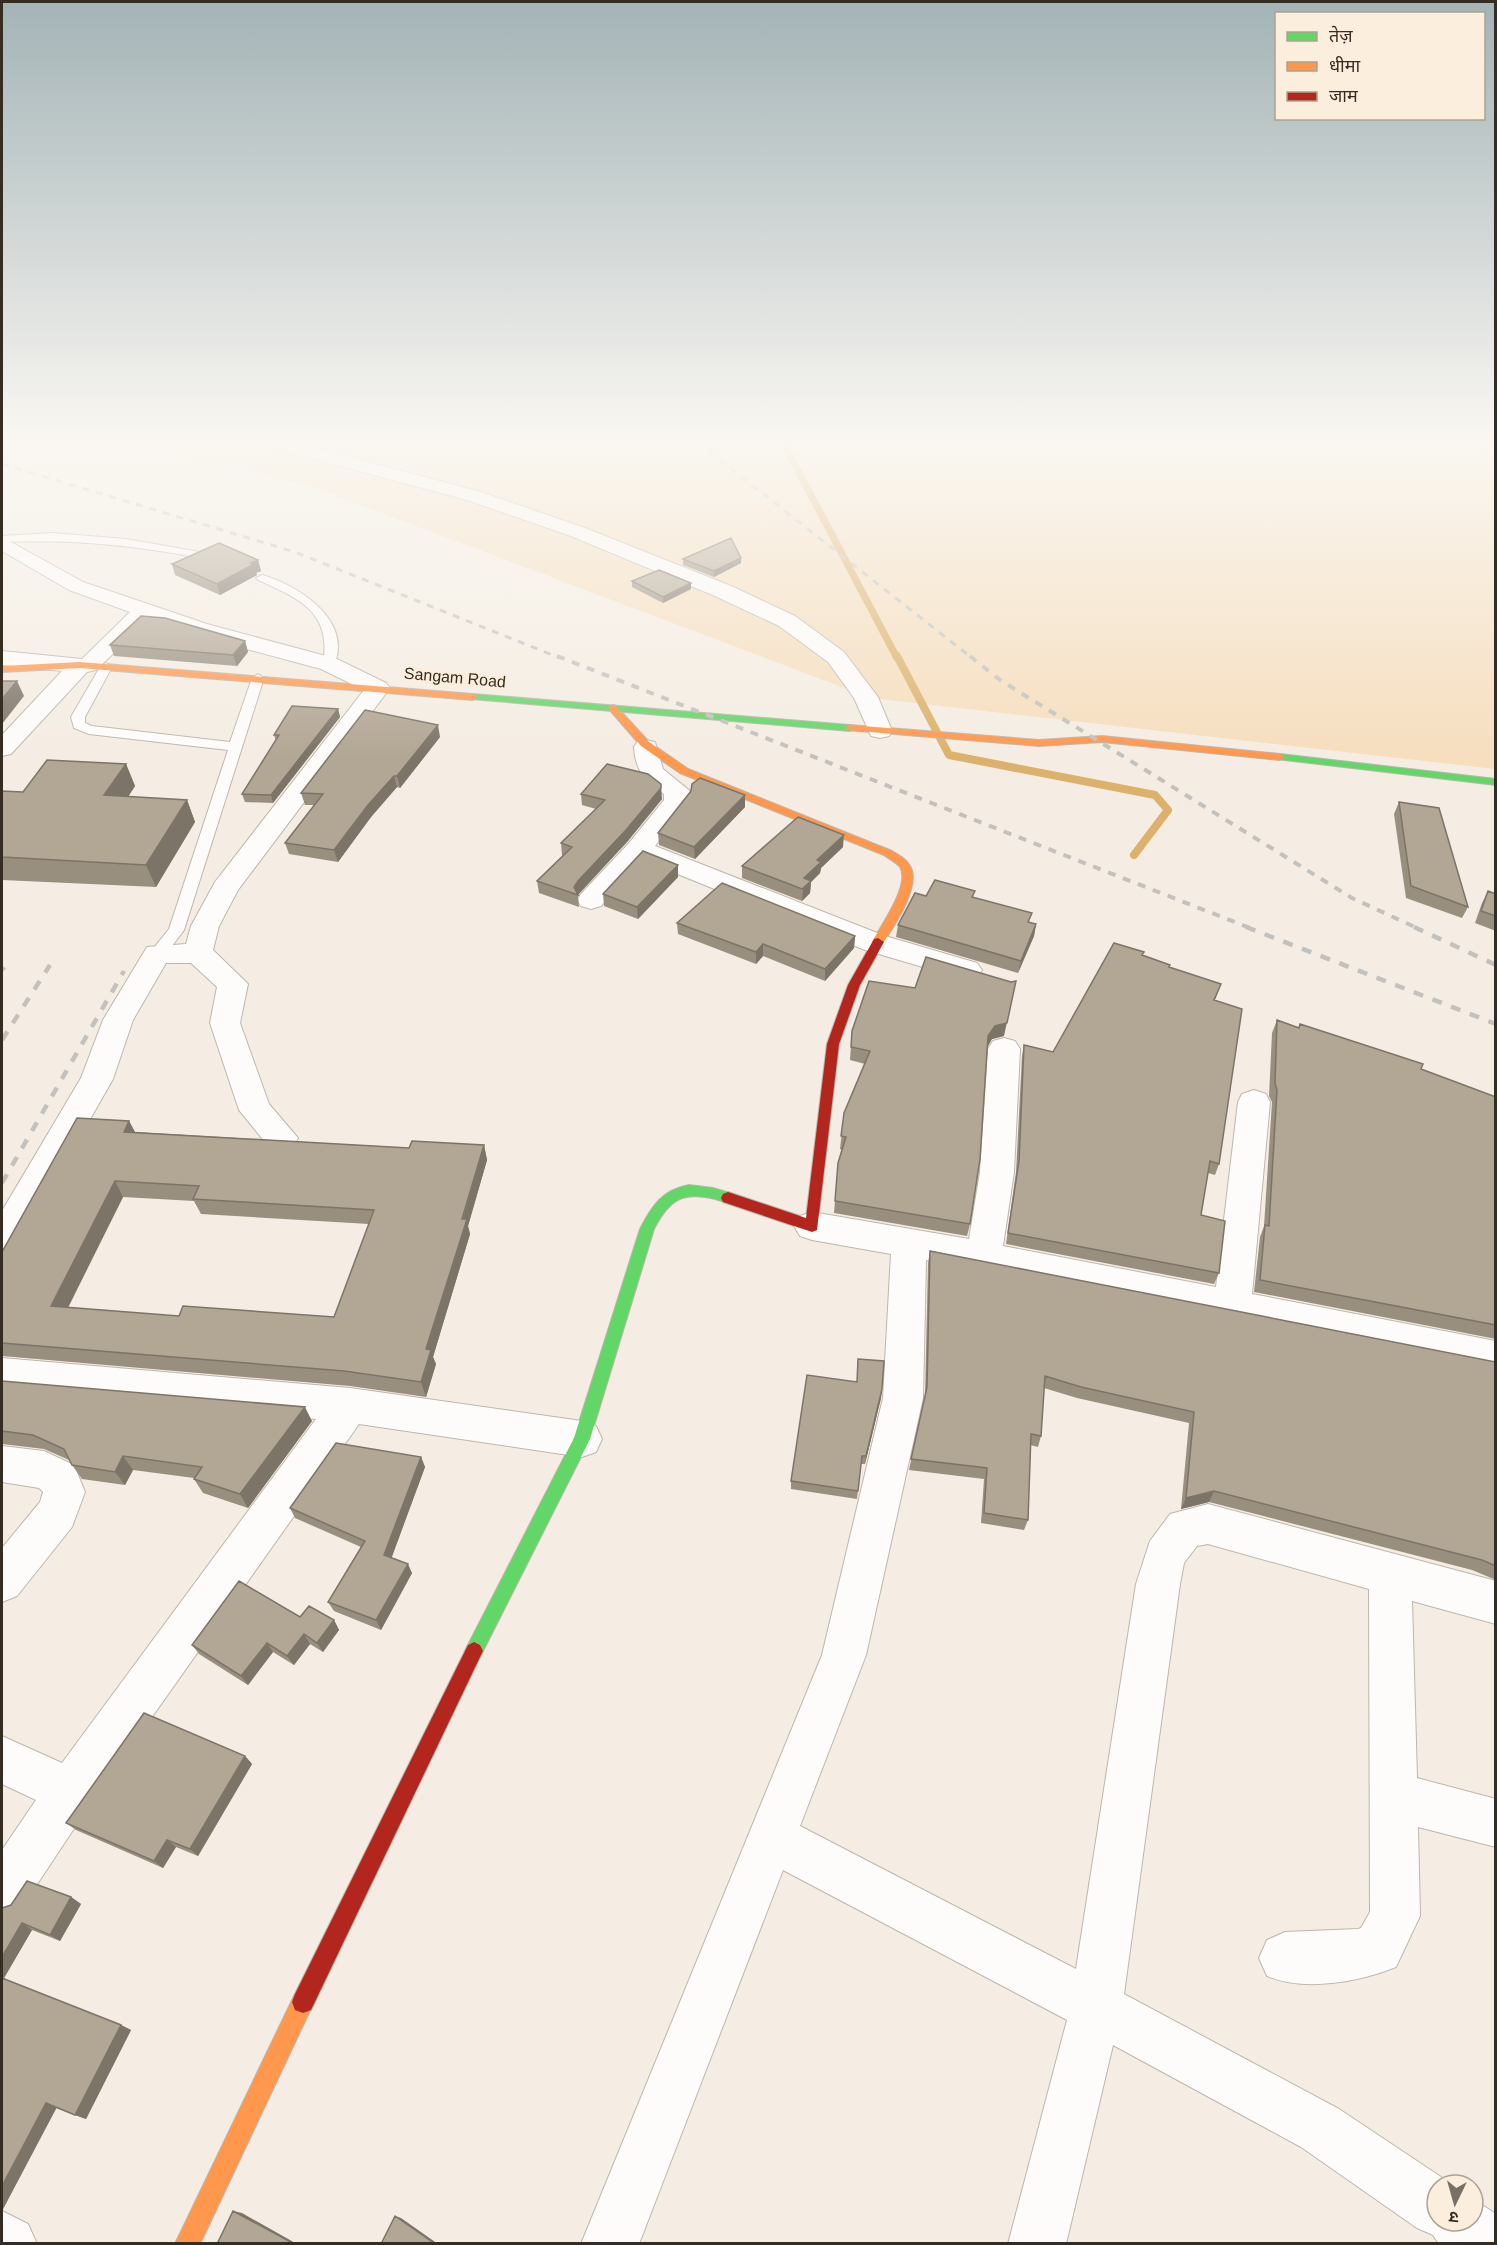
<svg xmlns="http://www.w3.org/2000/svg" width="1497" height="2245" font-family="Arial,'Noto Sans Devanagari',sans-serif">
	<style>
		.green { fill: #f6debe }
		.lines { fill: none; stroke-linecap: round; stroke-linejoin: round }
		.stream-far1 { stroke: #dcb16b; stroke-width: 7 }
		.stream { stroke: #dcb16b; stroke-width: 8 }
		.lane-casing { stroke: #bdb6ad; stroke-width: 2 }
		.street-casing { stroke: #bdb6ad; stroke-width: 2 }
		.fast-casing { stroke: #bdb6ad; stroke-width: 2 }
		.slow-casing { stroke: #bdb6ad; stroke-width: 2 }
		.jam-casing { stroke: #bdb6ad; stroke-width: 2 }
		.lane { fill: #fefcfb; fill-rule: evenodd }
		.street { fill: #fefcfb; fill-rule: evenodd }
		.fast { fill: #63d668; fill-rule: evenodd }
		.slow { fill: #ff974d; fill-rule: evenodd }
		.jam { fill: #b3261e; fill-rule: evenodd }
		.rail-far2 { stroke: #c3c1be; stroke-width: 3; stroke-dasharray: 7 7; stroke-linecap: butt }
		.rail-far1 { stroke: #c3c1be; stroke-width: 4; stroke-dasharray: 8 8; stroke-linecap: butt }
		.rail { stroke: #c3c1be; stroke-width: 4.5; stroke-dasharray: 10 10; stroke-linecap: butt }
		.wall { fill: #998f7f; fill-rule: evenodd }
		.shaded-wall { fill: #7d7468 }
		.building { fill: #b2a694; stroke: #7d7468; stroke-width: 1.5; fill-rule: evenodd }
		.labels { text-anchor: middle; stroke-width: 6; stroke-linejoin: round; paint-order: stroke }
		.far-street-label { font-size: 16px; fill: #352d21; stroke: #fceedc }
	</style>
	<rect width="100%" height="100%" fill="#f5ede3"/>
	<path class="green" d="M128,442H1477L1495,476V769L871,698L310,486Z"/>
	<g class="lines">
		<path class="stream-far1" d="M783,442L897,658"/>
		<path class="stream" d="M897,656L949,755L1155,795L1168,810L1134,855"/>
		<g class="lane-casing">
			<path id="lane" d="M52,533L126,539L200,552L206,555L200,558C133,545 70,539 2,542V536Z
				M262,575C299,585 355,622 333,667L329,668L323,664C332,612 300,599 258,580L256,578Z
				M106,663L112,667L85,717V723L92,726L230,742L252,678L258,674L264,678L184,930L163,958L157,959L149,954L169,929L228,750L89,734L74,728L71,717L100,667Z"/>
		</g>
		<g class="street-casing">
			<path id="street" d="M263,442H294L481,492L585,528L731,586L795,616L844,652L878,697L892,731L889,736L880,738L871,736L854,698L828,662L779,626L715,596L571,536L467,500L266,446Z
				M1480,442H1496V457L1490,456Z
				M2,537L83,582L207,624L337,659L386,683L390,688L238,890L219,926L213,950L248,984L240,1023L269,1104L298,1138L293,1147L281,1151L269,1147L239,1110L210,1023L217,987L191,963H166L133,1020L113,1079L15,1251L2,1255V1211L81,1078L103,1020L147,947L186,944L191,926L215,882L364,690L321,669L191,634L149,619L96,670L87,672L11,754L2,756V735L62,671L2,665V651L82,659L130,612L69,590L2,551Z
				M646,740L655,742L663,769L690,791V801L655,846L885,936L977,963L982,970L977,977L967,980L865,950L643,860L601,906L591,909L581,906L577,900L581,894L629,843L664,800V794C645,783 635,769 634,747L637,742Z
				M1004,1038L1015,1041L1020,1049L1014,1172L1003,1246L1216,1287L1238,1102L1242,1094L1254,1090L1266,1094L1270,1102L1252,1294L1496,1341V1374L926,1260L923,1398L866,1655L800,1826L1076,1969L1136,1584L1150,1541L1170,1514L1208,1504L1496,1581V1624L1412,1601L1417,1778L1496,1799V1847L1418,1827L1420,1916L1396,1967C1359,1982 1304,1992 1267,1976L1259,1958L1267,1940L1285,1932L1358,1929L1361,1928L1370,1912L1369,1589L1208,1544L1197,1546L1184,1563L1180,1584L1124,1994L1339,2109L1453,2185H1437V2221H1473V2199L1496,2214V2244H1439L1433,2235L1417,2228L1301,2147L1113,2045L1066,2244H1008L1067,2020L783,1870L639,2244H581L822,1655L883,1398L891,1254L812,1240L800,1236L794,1226L800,1216L812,1212L969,1239L980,1172L988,1049L993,1041Z
				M2,1358L350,1388L582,1421L596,1426L602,1439L596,1452L582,1457L359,1424L87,1809L20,1910L2,1917V1850L36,1800L2,1784V1736L62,1763L316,1419L2,1392Z
				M2,1446L44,1451L74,1465L85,1492L72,1527L17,1596L2,1602V1548L40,1502L43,1492L39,1488L2,1482Z
				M2,2211L28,2224L37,2244H2Z"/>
		</g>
		<g class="fast-casing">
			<path id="fast" d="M473,694L850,725L855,728L850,731L470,699L468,697Z
				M1280,754L1496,779V785L1276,759L1275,757Z
				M689,1185L713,1188L733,1194L735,1198L733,1202C726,1204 722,1201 715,1199C682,1191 669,1200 654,1229L590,1439L480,1657L474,1660L468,1657L465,1651L468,1645L574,1438L640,1229C652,1206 662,1190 689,1185Z"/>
		</g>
		<g class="slow-casing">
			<path id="slow" d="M80,662L473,694L478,697L473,700L80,668L2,672V666Z
				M613,705L616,706L649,742L688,769L892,851C899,855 906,859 910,866C922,886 893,927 882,945H874L872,942C881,926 911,884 900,867C896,862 889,859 884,855L680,773L641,746L608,708Z
				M850,725L1039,740L1102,736L1280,754L1285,757L1280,760L1102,742L1039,746L846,730L845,728Z
				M303,1991L311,1994L314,2002L200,2244H175L295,1994Z"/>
		</g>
		<g class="jam-casing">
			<path id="jam" d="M878,938L884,942L860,985L839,1044L817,1230L812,1232L723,1202L721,1198L723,1194L728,1192L806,1218L827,1044L848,985L874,939Z
				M474,1642L480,1645L483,1651L480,1657L311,2010L303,2013L295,2010L292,2002L295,1994L468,1645Z"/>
		</g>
		<use href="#lane" class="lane"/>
		<use href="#street" class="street"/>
		<use href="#fast" class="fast"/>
		<use href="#slow" class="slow"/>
		<use href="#jam" class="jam"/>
		<path class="rail-far2" d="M697,442L972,658
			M2,464L295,552L560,658"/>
		<path class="rail-far1" d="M557,656L1250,928
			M970,656L1000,680L1352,898L1417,928"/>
		<path class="rail" d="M1246,927L1496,1024
			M1414,927L1496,965
			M2,970L4,967
			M2,1040L50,965
			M2,1183L124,971"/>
	</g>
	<path class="wall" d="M741,558V563L714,577L683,565V559Z
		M258,560L261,571L256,573L257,575L220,595L175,575L172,564Z
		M632,581L691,583V589L663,603L632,587Z
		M245,641L248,652L237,666L114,656L110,645Z
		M338,709L340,717L273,803L245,802L242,794L276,741L274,735Z
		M440,737L400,788L397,787L371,817L338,862L289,854L285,843L314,805H305L301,793Z
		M126,764L135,786L128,797L187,800L195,822L156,887L2,880V791L23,792Z
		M691,791L745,807L695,859L659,845L658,833Z
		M581,794L662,799L627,842L579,892L578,895L579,907L539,893L537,881L563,856L562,855L561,843L596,809L582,805Z
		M1399,802L1468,907L1462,918L1406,898L1394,814Z
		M843,847L821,868L820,873L811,882L810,893L802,901L742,878V866Z
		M678,865V877L638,919L604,906L603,894Z
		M1488,891L1496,894V931L1475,923L1482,903Z
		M926,896L974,898L1030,923L1036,924L1034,936L1018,973L896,937L898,925Z
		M677,923L855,936L854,948L825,981L763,956L756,964L678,934Z
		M1143,956L1169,967L1221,984L1215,1000L1219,1164L1215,1175L1208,1173L1201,1215L1219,1273L1214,1284L1006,1244L1016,1172L1022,1056L1024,1045L1053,1052Z
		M915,988L1004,1036L992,1039L988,1046L970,1224L967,1236L834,1213L838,1163L842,1150L840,1149L844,1113L865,1064L850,1060L852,1031Z
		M1277,1020L1421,1069L1496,1097V1339L1254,1292L1260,1237L1264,1226L1272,1102L1269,1096L1272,1033Z
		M129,1121L135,1132L409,1148L484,1145L487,1160L468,1226L470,1234L433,1357L436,1364L426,1397L350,1386L2,1356V1252ZM123,1197L194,1201L201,1214L369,1224L334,1317L179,1316L68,1308Z
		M930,1251L1496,1362V1580L1472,1570L1209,1502L1181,1509L1189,1423L1077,1398L1044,1388L1041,1436L1038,1447L1030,1445L1028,1520L1024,1530L981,1523L984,1479L909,1470L925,1396L928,1263Z
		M858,1359L881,1398L865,1464H861L857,1499L791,1489V1481L857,1382Z
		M2,1381L312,1421L248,1508L203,1493L194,1479V1478L133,1470L125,1485L82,1479L72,1465L69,1460L44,1449L2,1444Z
		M421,1457L425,1467L391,1558L412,1573L381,1630L334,1611L328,1602L361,1547L295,1518L290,1508Z
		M300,1617L334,1620L339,1630L323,1652L310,1644L294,1665L273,1652L248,1685L199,1654L192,1645Z
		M245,1756L252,1764L198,1856L176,1847L163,1868L76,1830L66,1823Z
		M71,1897L81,1904L60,1941L32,1930L3,1979L121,2025L131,2030L86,2119L56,2108L3,2209H2V1908Z"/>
	<path class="shaded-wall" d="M741,558V563L714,577V571Z
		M258,560L261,571L256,573L257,575L220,595L217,584Z
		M691,583V589L663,603V597Z
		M245,641L248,652L237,666L233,655Z
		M17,681L24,696L2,724V699Z
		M338,709L340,717L273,803L271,795Z
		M438,725L440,737L400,788L397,776Z
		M126,764L135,786L114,818L104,795Z
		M394,776L397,787L371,817L338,862L334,850L368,805Z
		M661,784L662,799L627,842L578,895L574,887L578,881Z
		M745,795V807L695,859L694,847Z
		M187,800L195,822L156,887L146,865Z
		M844,835L843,847L821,868L820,873L811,882L810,893L802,901L804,878L817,860Z
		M678,865V877L638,919L637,907Z
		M1036,924L1034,936L1018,973L1021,961Z
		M855,936L854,948L825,981V969Z
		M763,944V956L756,964V952Z
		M1016,981L1004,1036L992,1039L986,1049L988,1036Z
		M129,1121L137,1136L124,1132Z
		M484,1145L487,1160L468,1226L470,1234L433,1357L436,1364L426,1397L421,1382L426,1349Z
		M115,1181L123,1197L61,1321L51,1306Z
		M882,1389L881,1398L865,1464L866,1456Z
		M305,1407L312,1421L248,1508L240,1494Z
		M123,1456L133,1470L125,1485L115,1472Z
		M421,1457L425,1467L389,1565L384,1555Z
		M1214,1491L1209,1502L1181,1509L1186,1498Z
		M408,1564L412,1573L381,1630L376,1620Z
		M334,1620L339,1630L323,1652L317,1643Z
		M304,1634L310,1644L294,1665L287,1656Z
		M267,1643L273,1652L248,1685L241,1676Z
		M245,1756L252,1764L198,1856L190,1849Z
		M167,1840L176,1847L163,1868L154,1861Z
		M71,1897L81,1904L60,1941L50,1935Z
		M22,1923L32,1930L3,1980L2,1979V1957Z
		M121,2025L131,2030L86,2119L75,2115Z
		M46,2103L57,2107L3,2209H2V2186Z
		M233,2211L242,2213L297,2244H288Z
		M395,2216L401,2218L438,2244H435Z"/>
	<path class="building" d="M731,538L741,558L714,571L683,559Z
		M219,543L258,560L251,563L254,564L217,584L172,564Z
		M659,570L691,583L663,597L632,581Z
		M141,616L165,618L245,641L233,655L110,645Z
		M2,681H17L2,699Z
		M292,706L338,709L271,795L242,794L279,735H274Z
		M365,710L438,725L397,776H394L368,805L334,850L285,843L323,794L301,793Z
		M47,760L126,764L104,795L187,800L146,865L2,857V791L23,792Z
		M607,764L648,774L661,784V788L626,830L578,881L574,887L578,895L537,881L572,847L561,843L605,800L581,794Z
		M700,778L745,795L694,847L658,833L691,791L692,784Z
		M1399,802L1439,808L1468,907L1411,886Z
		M798,817L844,835L817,860L821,862L804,878L811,881L802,889L742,866Z
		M643,851L678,865L637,907L603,894Z
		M935,880L975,891L972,897L1032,913L1028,922L1036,924L1021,961L898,925L915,893L926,896Z
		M722,883L855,936L825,969L763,944L756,952L677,923Z
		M1488,891L1496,894V916L1481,911Z
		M1114,943L1144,952L1142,955L1170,965L1169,967L1221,984L1214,1000L1242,1009L1219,1164L1210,1161L1201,1215L1225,1221L1219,1273L1008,1233L1019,1161L1024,1045L1053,1052Z
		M926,957L1011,982L1016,981L1007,1023L995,1026L988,1036L980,1159L970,1224L835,1201L838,1163L846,1137L841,1136L844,1113L870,1051L851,1047L852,1031L869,981L915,988Z
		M1277,1020L1299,1028L1300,1024L1423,1064L1421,1069L1496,1097V1325L1260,1280L1265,1225L1269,1226L1277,1090L1275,1083Z
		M77,1118L129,1121L124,1132L409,1148L412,1141L484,1145L462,1219H467L426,1349L431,1350L421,1382L344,1371L2,1343V1252ZM115,1181L199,1186L193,1199L374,1210L334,1317L183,1306L179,1316L51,1306Z
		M930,1251L1496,1362V1566L1482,1560L1214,1491L1186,1498L1194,1412L1081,1387L1045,1376L1041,1436L1031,1434L1028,1520L984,1513L987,1468L911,1459L927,1387Z
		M858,1359L884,1361L882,1389L866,1456H862L858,1491L791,1481L807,1375L857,1382Z
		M2,1381L305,1407L240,1494L194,1479L202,1467L123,1456L115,1472L72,1465L64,1449L33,1435L2,1431Z
		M336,1443L421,1457L384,1555L408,1564L376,1620L328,1602L365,1541L290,1508Z
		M239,1581L300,1617L309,1606L334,1620L317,1643L304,1634L287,1656L267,1643L241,1676L192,1645Z
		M144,1713L245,1756L190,1849L167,1840L154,1861L66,1823Z
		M27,1881L71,1897L50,1935L22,1923L2,1957V1908L11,1905Z
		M2,1978L121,2025L75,2115L46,2103L2,2186Z
		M233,2211L289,2241L288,2244H217Z
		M395,2216L435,2244H381Z"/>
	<linearGradient id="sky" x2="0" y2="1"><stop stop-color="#a3b3b6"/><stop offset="0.58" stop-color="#faf7f2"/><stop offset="1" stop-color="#faf7f2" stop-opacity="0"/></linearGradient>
	<rect width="1497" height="757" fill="url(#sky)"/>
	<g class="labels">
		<g class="far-street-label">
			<text transform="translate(455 677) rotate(5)" y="6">Sangam Road</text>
		</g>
	</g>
	<rect width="1497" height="2245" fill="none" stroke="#352d21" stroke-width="6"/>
	<rect x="1275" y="12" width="210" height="108" fill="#fceedc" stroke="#aca191" stroke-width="1.5"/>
	<rect x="1287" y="32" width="30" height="9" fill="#63d668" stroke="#aca191" stroke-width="1.5"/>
	<text x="1329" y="42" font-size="18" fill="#352d21">तेज़</text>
	<rect x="1287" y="62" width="30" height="9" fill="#ff974d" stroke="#aca191" stroke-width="1.5"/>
	<text x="1329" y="72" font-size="18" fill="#352d21">धीमा</text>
	<rect x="1287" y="92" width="30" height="9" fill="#b3261e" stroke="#aca191" stroke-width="1.5"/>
	<text x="1329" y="102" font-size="18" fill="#352d21">जाम</text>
	<g transform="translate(1455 2203) rotate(185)"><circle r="28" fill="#fceedc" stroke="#aca191" stroke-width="1.5"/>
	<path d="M0-4.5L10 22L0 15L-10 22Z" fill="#787065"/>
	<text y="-9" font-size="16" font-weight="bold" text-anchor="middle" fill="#352d21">उ</text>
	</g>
</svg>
